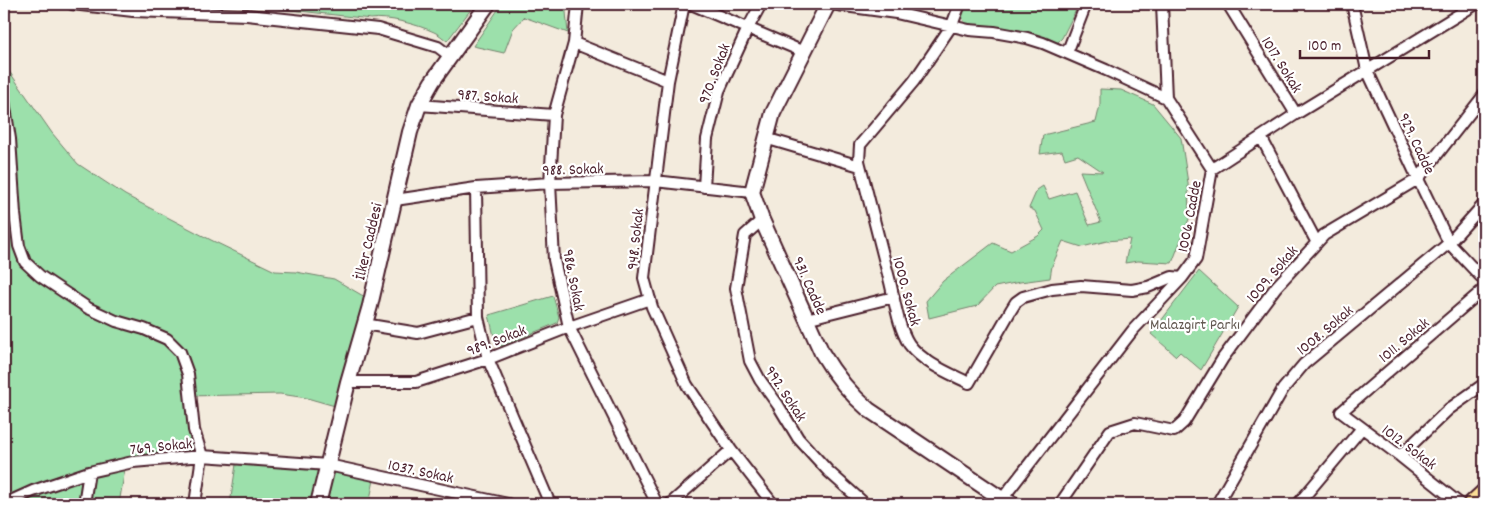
<svg xmlns="http://www.w3.org/2000/svg" width="1488" height="508" font-family="Dekko,sans-serif">
	<style>
		.green { fill: #9ce0ab; stroke: #73806b }
		.lines { fill: none; stroke-linecap: round; stroke-linejoin: round }
		.street-casing { stroke: #4a1f2b; stroke-width: 14 }
		.secondary-casing { stroke: #4a1f2b; stroke-width: 18 }
		.primary-casing { stroke: #4a1f2b; stroke-width: 19 }
		.street { stroke: #fff; stroke-width: 10 }
		.secondary { stroke: #fff; stroke-width: 14 }
		.primary { stroke: #fbde96; stroke-width: 15 }
		.labels { text-anchor: middle; stroke-width: 4.5; stroke-linejoin: round; paint-order: stroke }
		.street-label { font-size: 16px; fill: #4a1f2b; stroke: #fff }
		.park-label { font-size: 16px; fill: #635951; stroke: #fff }
	</style>
	<rect width="100%" height="100%" fill="#f3ebdd"/>
	<filter id="ink" filterUnits="userSpaceOnUse"><feTurbulence type="fractalNoise" baseFrequency=".02" numOctaves="2"/><feDisplacementMap in="SourceGraphic" scale="10" xChannelSelector="R" yChannelSelector="G"/><feConvolveMatrix kernelMatrix="1 2 1 2 8 2 1 2 1" color-interpolation-filters="sRGB"/></filter>
	<g filter="url(#ink)">
		<path class="green" d="M237,4H475L447,41C443,38 439,34 434,32C419,25 387,16 371,19Z
			M502,4H567L566,12L568,33L524,17L513,29L504,53L473,46Z
			M964,4H1079L1062,38L1056,44L1020,30L970,27C960,20 962,14 964,4Z
			M4,64L52,133L78,164L125,195L211,240L275,271L296,272L334,279L365,297L335,406L307,398L280,394L188,396L186,399L188,424L197,450C174,452 150,452 128,457C85,465 44,480 4,497Z
			M1100,89L1121,90L1153,104L1181,138L1188,183L1189,219L1172,263L1138,261L1125,263L1130,239L1107,241L1082,247L1063,241L1052,266L1050,278L1020,282L995,287L977,306L929,318L926,301L943,281L993,243L1011,251L1038,236L1044,230L1035,211L1029,208L1037,190L1043,186L1049,199L1075,191L1089,225L1101,222L1080,171L1103,172L1078,155L1065,159L1062,151L1040,154L1043,135L1096,122L1100,105Z
			M1199,271L1238,307L1201,370L1180,352L1176,356L1151,334Z
			M553,296L559,317L557,323L501,346L496,345L489,315Z
			M237,458L375,475L369,504H230Z
			M126,463L119,504H4Z"/>
		<g class="lines">
			<g class="street-casing">
				<path id="street" d="M72,4L133,11L247,15L378,29L438,47L450,56
					M578,4L574,43L554,115L550,183L554,260L569,327L657,504
					M684,4L668,81L644,278L652,307L687,385L731,450L773,504
					M691,4L804,52
					M830,4L896,13L969,30L994,32L1027,38L1043,43L1106,70L1166,98
					M960,4L952,25L914,81L860,145L859,161C869,201 880,242 890,282C895,302 898,327 909,344C923,363 949,373 969,383L1011,310L1016,302L1023,297L1052,289L1081,286L1132,290L1148,287L1172,277L1182,278
					M1162,4L1166,98L1212,169
					M1228,4L1296,114
					M1352,4L1367,70L1418,179L1449,243L1484,280
					M574,43L668,81
					M1067,53L1086,4
					M4,101L10,139L15,214L19,246L25,262L40,276L88,308L116,321L144,329L167,339L180,352L188,374L194,430L202,456L195,504
					M419,105L554,115
					M1261,137L1317,243
					M765,138L860,166
					M704,187L707,139L719,91L748,28L761,4
					M476,188L478,317L488,359L550,504
					M395,200L476,188L550,183L655,181L752,192
					M762,220L745,235L736,288L750,361L760,380L778,405L798,438L829,472L865,504
					M806,319L894,297
					M364,324L418,333L478,317
					M348,382H416L488,359L569,327L650,299
					M1400,456L1449,409L1484,384
					M999,503L1133,330L1182,278L1196,259L1212,169L1296,114L1476,4
					M4,504L33,491L89,472L133,462L202,456L328,465L508,504
					M84,504L89,472
					M670,504L731,450
					M1060,504L1110,431L1135,423L1174,431L1184,422L1223,358L1276,287L1324,235L1418,179L1484,95
					M1217,504L1283,389L1304,364L1449,243L1484,204
					M1298,504L1362,428
					M1460,504L1400,456L1341,412L1484,289"/>
			</g>
			<g class="secondary-casing">
				<path id="secondary" d="M828,4L773,113L752,192L762,220L822,353C835,375 849,393 869,410L1002,499L1013,504
					M318,504L348,382L370,306L410,132L419,105L432,82L488,4"/>
			</g>
			<g class="primary-casing">
				<path id="primary" d="M1471,504L1484,492"/>
			</g>
			<use href="#street" class="street"/>
			<use href="#secondary" class="secondary"/>
			<use href="#primary" class="primary"/>
		</g>
	</g>
	<g class="labels">
		<g class="street-label">
			<text transform="translate(1283 64) rotate(58)" y="6">1017. Sokak</text>
			<text transform="translate(713 73) rotate(-69)" y="6">970. Sokak</text>
			<text transform="translate(488 95) rotate(4)" y="6">987. Sokak</text>
			<text transform="translate(1418 143) rotate(65)" y="6">929. Cadde</text>
			<text transform="translate(573 168) rotate(-2)" y="6">988. Sokak</text>
			<text transform="translate(1188 216) rotate(-79)" y="6">1006. Cadde</text>
			<text transform="translate(634 239) rotate(-84)" y="6">948. Sokak</text>
			<text transform="translate(367 241) rotate(-77)" y="6">İlker Caddesi</text>
			<text transform="translate(1271 273) rotate(-49)" y="6">1009. Sokak</text>
			<text transform="translate(575 280) rotate(79)" y="6">986. Sokak</text>
			<text transform="translate(811 285) rotate(66)" y="6">931. Cadde</text>
			<text transform="translate(908 291) rotate(75)" y="6">1000. Sokak</text>
			<text transform="translate(1324 329) rotate(-40)" y="6">1008. Sokak</text>
			<text transform="translate(496 339) rotate(-21)" y="6">989. Sokak</text>
			<text transform="translate(1403 339) rotate(-40)" y="6">1011. Sokak</text>
			<text transform="translate(787 393) rotate(57)" y="6">992. Sokak</text>
			<text transform="translate(161 445) rotate(-6)" y="6">769. Sokak</text>
			<text transform="translate(1410 446) rotate(37)" y="6">1012. Sokak</text>
			<text transform="translate(421 470) rotate(12)" y="6">1037. Sokak</text>
		</g>
		<g class="park-label">
			<text x="1195" y="329">Malazgirt Parkı</text>
		</g>
	</g>
	<rect width="1488" height="508" fill="none" stroke="#fff" stroke-width="20"/>
	<rect x="10" y="10" width="1468" height="488" fill="none" stroke="#4a1f2b" stroke-width="2" filter="url(#ink)"/>
	<path d="M1300 50v8h129v-8" fill="none" stroke="#4a1f2b" stroke-width="2.5"/>
	<text x="1308" y="50" font-size="15" fill="#4a1f2b" stroke="#ffffff" stroke-width="4" paint-order="stroke">100 m</text>
</svg>
